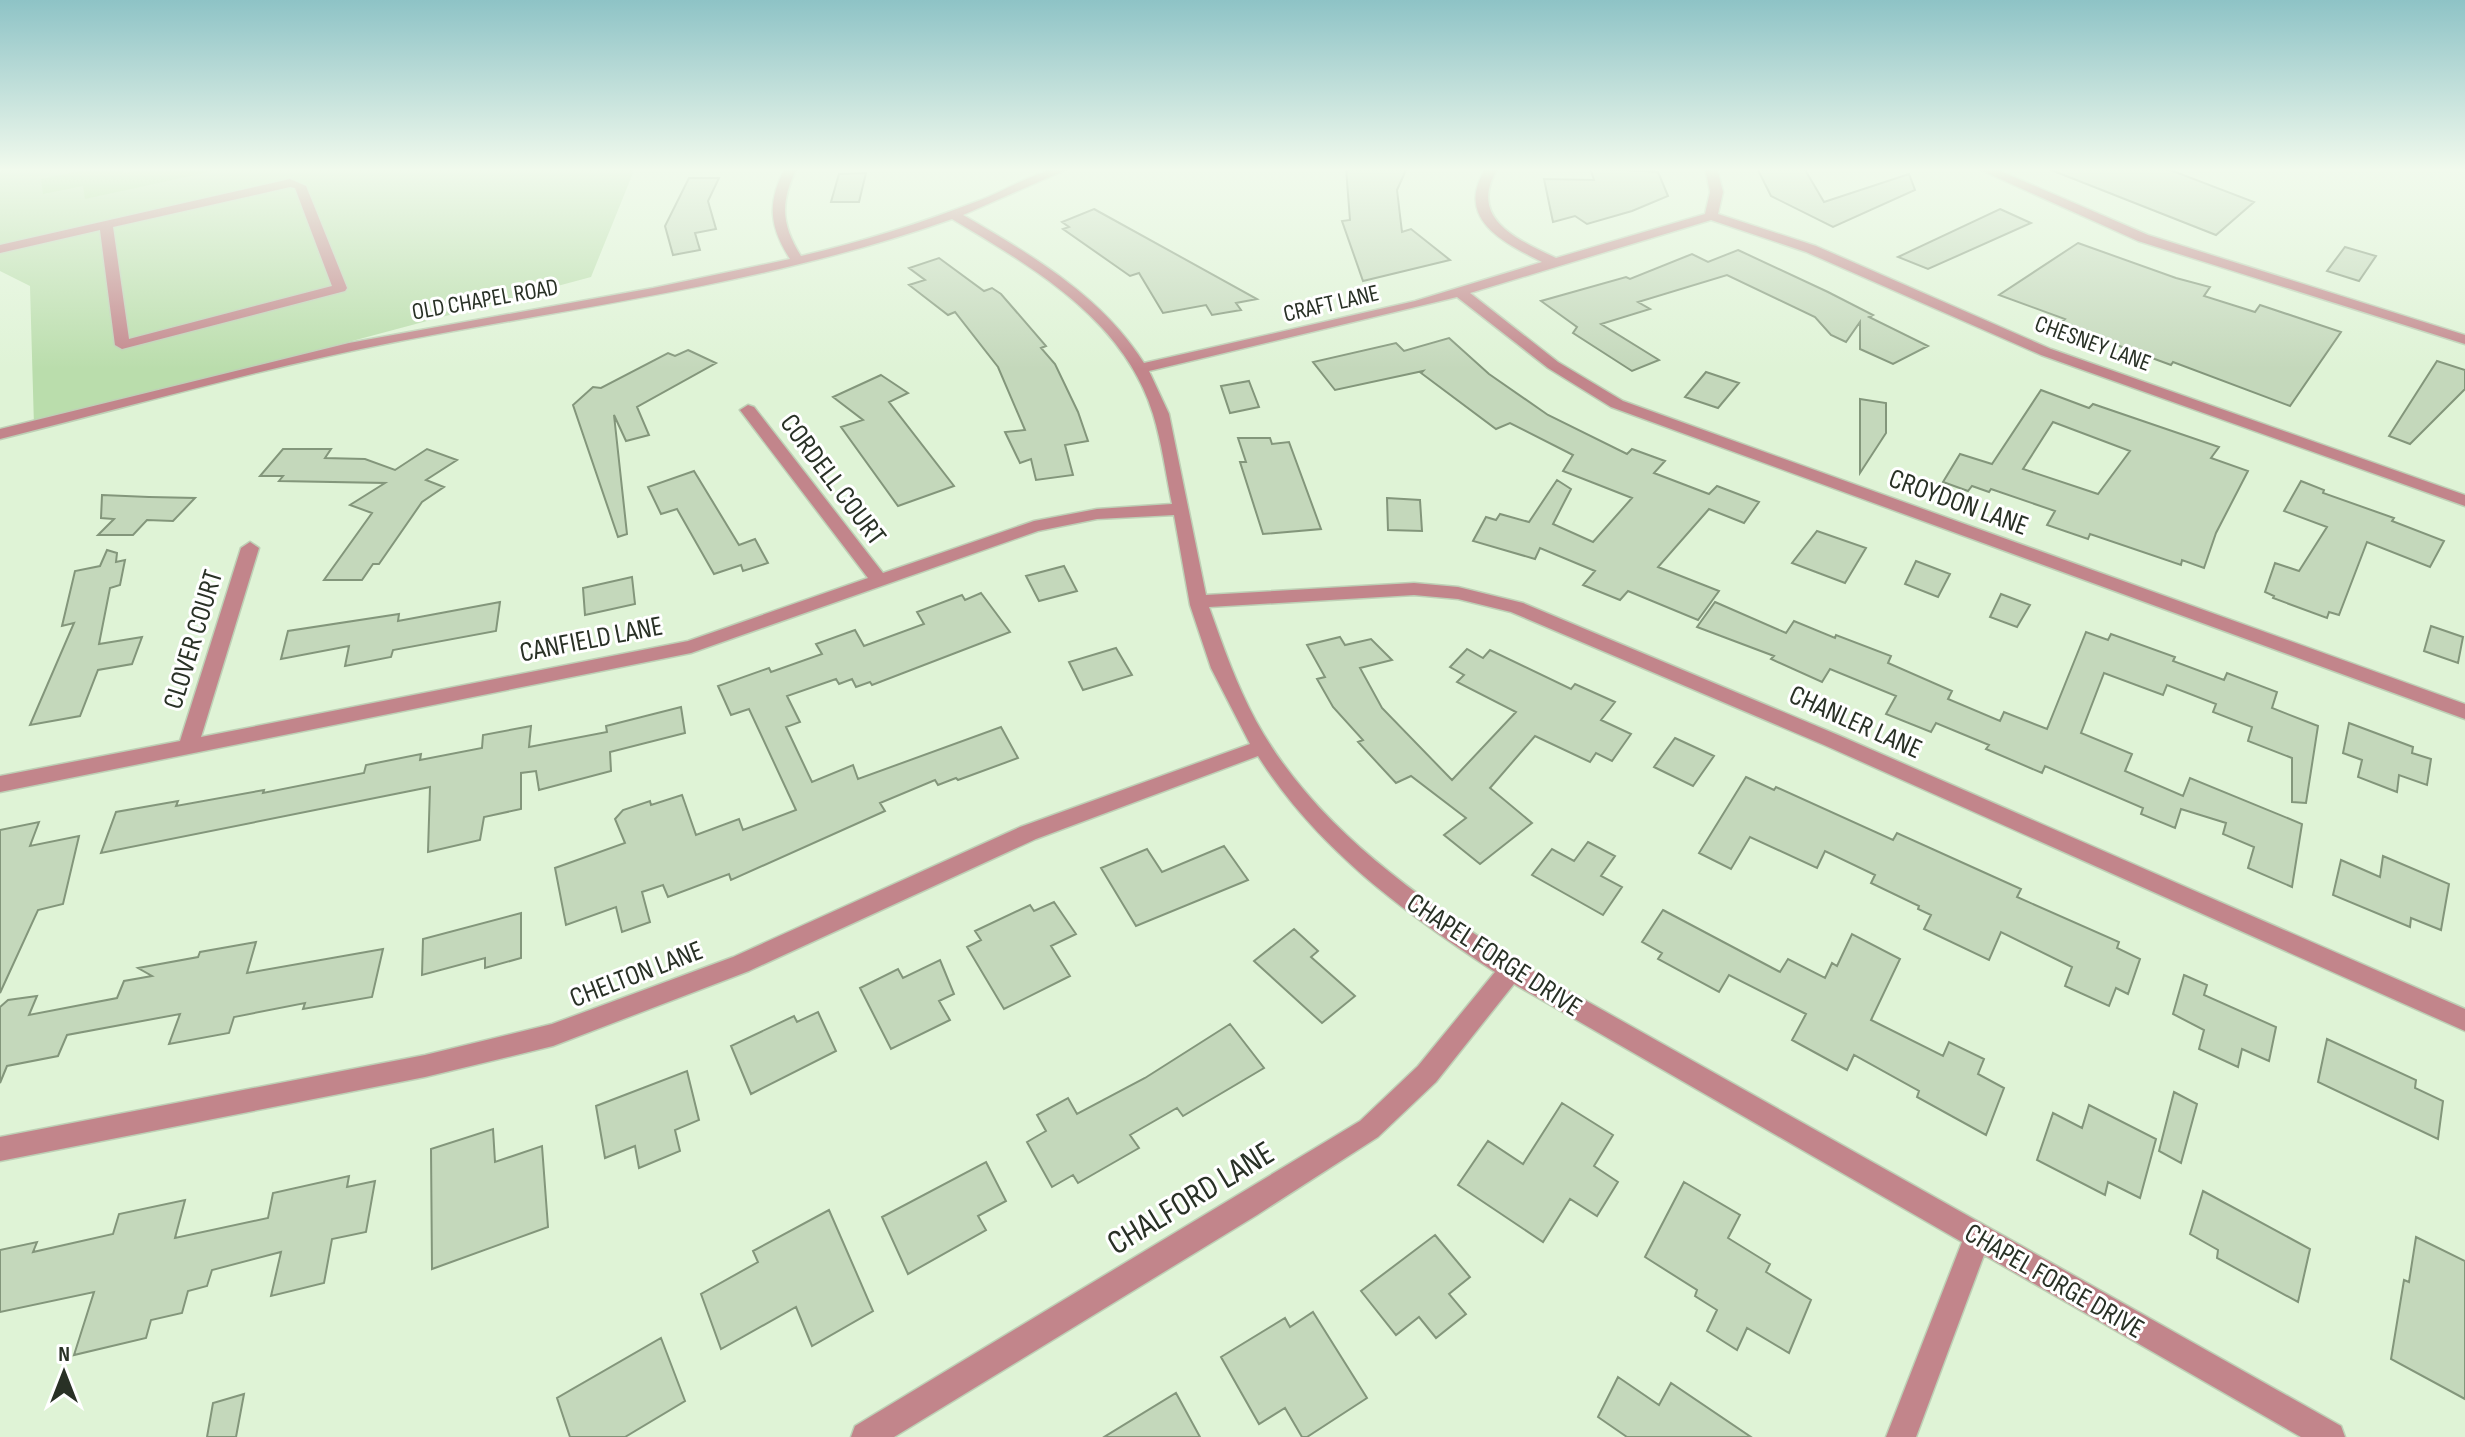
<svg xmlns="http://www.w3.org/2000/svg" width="2465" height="1437" font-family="'Sofia Sans Condensed',sans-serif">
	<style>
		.green { fill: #baddac }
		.water { fill: #a8d993 }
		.building { fill: #c4d8bb; stroke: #83967b; stroke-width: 2; fill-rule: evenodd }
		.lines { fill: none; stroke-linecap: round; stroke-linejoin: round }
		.minor-casing { stroke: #bed0b6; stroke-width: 3 }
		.minor { fill: #c2858b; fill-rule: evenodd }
		.labels { text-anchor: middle; stroke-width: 6; stroke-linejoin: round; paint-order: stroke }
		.far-street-label { font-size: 24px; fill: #293126; stroke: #fff }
		.street-label { font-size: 28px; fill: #293126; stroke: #fff }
		.near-street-label { font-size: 34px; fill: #293126; stroke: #fff }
	</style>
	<rect width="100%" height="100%" fill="#dff3d6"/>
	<path class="green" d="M6,168H635L591,277L34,426L30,286L0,271V171Z"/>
	<path class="water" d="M95,168H122L124,173L149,168H207L209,172L85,199L83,186L43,194L41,179Z"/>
	<path class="building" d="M1346,168H1407L1397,190L1402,232L1411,229L1450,260L1363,281L1342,221L1350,220Z
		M1590,168L1658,172L1668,196L1632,211L1587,224L1575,216L1553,222L1544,179L1594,180Z
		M1757,168H1804L1824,202L1909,174L1915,190L1833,227L1771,196Z
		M2046,168H2165L2254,202L2216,235Z
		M866,173L859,202H831L839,174Z
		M689,178H719L708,201L716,229L695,233L700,250L673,255L665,226Z
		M1094,209L1257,299L1236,303L1241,310L1212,315L1206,305L1163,313L1139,273L1130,276L1063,229L1069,227L1062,222Z
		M2000,209L2031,223L1928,269L1898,257Z
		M2078,243L2176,278L2210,287L2204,296L2255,312L2260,305L2341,332L2290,406L2173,362L2171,365L2092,336L2089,339L2056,327L2065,319L1999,295Z
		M2345,247L2376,256L2359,281L2327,271Z
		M1738,250L1828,292L1873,315L1869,317L1928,346L1893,364L1860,349V322L1846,342L1831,335L1815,317L1727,275L1638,302L1650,309L1601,324L1659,360L1632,371L1573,333L1577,327L1541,301L1626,277L1630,279L1692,254L1708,262Z
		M939,258L984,291L992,288L1001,294L1046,346L1041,348L1055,364L1078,412L1088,441L1065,445L1073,475L1036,480L1031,459L1020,463L1005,432L1025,430L998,367L955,312L948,315L909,285L925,280L909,268Z
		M1449,338L1489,374L1548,415L1627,454L1632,449L1665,461L1654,473L1709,494L1717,486L1759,502L1744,523L1709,509L1658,567L1719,591L1698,620L1628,591L1620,600L1583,585L1595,571L1540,548L1535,559L1473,541L1486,517L1496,520L1500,514L1529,522L1557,480L1571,489L1553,524L1593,542L1632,498L1563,471L1573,455L1510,423L1496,429L1421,373L1423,371L1335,390L1313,362L1396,343L1404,351Z
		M688,350L716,363L637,407L649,435L626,441L614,415L627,534L618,537L573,405L593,387L601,388L668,353L675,356Z
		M2437,361L2465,370V389L2410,444L2389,436Z
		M1706,372L1739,383L1718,408L1685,397Z
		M881,375L908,393L889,402L954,486L898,506L841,427L863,420L833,397Z
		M1249,381L1259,407L1230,413L1221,386Z
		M2041,390L2089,408L2093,404L2219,447L2211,458L2248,471L2216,533L2204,568L2182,560L2181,565L2090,534L2088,539L2047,525L2055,511L1991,489L1989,492L1972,486L1968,491L1943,482L1960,454L1992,464ZM2053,422L2130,451L2098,494L2023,469Z
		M1860,399L1886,403V433L1860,473Z
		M1238,438H1270L1272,444L1289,442L1321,529L1263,534L1240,462H1246Z
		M283,449H331L325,458L365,459L395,470L427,449L457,460L426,480L444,487L422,502L379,564H373L362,580H324L372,513L350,505L385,483L279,481L283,476H260Z
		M694,471L739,545L755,539L768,563L743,571L741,565L714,574L677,509L661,514L648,487Z
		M2301,481L2324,490L2323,493L2394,518L2392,521L2444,541L2430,567L2367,542L2339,615L2329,612L2327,618L2273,598L2274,596L2265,592L2275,563L2299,571L2327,527L2284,511Z
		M102,495L149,497L195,498L173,521L147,520L133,535H98L114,519L101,518Z
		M1387,498L1420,500L1422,531L1388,530Z
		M1817,531L1866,548L1845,583L1792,563Z
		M107,550L117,553L116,562L125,560L120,585L110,588L99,644L142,637L132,664L98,670L80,716L30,725L74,623L62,626L75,571L100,566Z
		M1916,561L1950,574L1938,597L1905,584Z
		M1064,566L1077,591L1039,601L1026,576Z
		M632,577L635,604L585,615L583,588Z
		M981,593L1010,632L872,685L870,682L856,687L852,679L839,684L836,679L787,696L800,722L786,727L812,782L853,765L858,779L1001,727L1018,758L958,780L956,778L938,785L935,780L880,803L885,811L731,880L729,874L668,897L663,885L642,892L650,922L622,932L616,907L566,925L555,868L625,843L615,819L623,810L650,801L651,805L682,795L696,835L739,819L743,830L796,810L749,709L731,715L718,686L769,668L771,672L822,654L816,644L855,630L864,646L924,624L917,612L962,595L965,600Z
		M2001,594L2030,605L2017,627L1990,617Z
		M500,602L496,631L393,650L391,657L345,666L349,646L281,659L288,631L399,614L398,621Z
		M1715,602L1786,633L1794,621L1835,638L1836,635L1891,656L1888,663L1952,691L1948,699L2000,721L2004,712L2047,729L2086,632L2108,640L2111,634L2175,657L2173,661L2224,680L2227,673L2277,692L2272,708L2318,726L2306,803L2292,802V758L2248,741L2252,727L2213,712L2216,704L2167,685L2163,695L2104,673L2081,733L2132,754L2125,771L2183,796L2190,778L2302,824L2292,887L2248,868L2254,847L2223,834L2226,823L2181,809L2175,828L2141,814L2143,808L2045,766L2042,773L1986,749L1989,745L1936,723L1931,732L1886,714L1896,696L1830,669L1822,682L1771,659L1774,656L1697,627Z
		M2431,626L2463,637L2458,663L2424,651Z
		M1340,637L1345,645L1371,639L1392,660L1360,668L1382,708L1452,780L1516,712L1457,682L1464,675L1450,667L1467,649L1483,658L1490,650L1571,689L1575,684L1615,702L1601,720L1631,734L1612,761L1596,753L1590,762L1535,736L1490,788L1532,823L1480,864L1444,835L1466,818L1411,776L1396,783L1358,742L1363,740L1333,707L1317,679L1325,677L1307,645Z
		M1116,648L1132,675L1083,690L1069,662Z
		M681,707L685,733L610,752L611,771L539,790L536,771L521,773V809L484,817L480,840L428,852L430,787L101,853L116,812L178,801L176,806L264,790L263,793L364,773L366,765L421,754L420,760L482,748L483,735L531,726L529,747L607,732L606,726Z
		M2349,723L2413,747L2412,753L2431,759L2427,785L2399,775L2397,792L2358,777L2362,760L2343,753Z
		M1675,738L1714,756L1693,786L1654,767Z
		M1746,777L1774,790L1776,787L1893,840L1897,833L1981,871L2021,889L2017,897L2119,942L2117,948L2140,959L2128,994L2116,988L2109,1006L2065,986L2072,967L2001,932L1989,960L1924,929L1931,915L1918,909L1919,906L1871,883L1875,875L1825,851L1817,868L1750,837L1731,869L1699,853Z
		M39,822L30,846L79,836L63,904L38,910L0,993V830Z
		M1588,842L1615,856L1601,876L1622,887L1603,915L1532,875L1552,849L1574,861Z
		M1224,846L1248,880L1136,926L1101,868L1147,849L1162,872Z
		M2383,856L2449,884L2441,930L2411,918L2410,927L2333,895L2341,860L2380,877Z
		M1054,902L1076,934L1051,946L1070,976L1004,1009L967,947L981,940L975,931L1030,905L1034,911Z
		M1663,910L1780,972L1788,959L1825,978L1832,963L1837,966L1852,934L1900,959L1871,1020L1943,1056L1949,1042L1984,1059L1978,1074L2004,1088L1986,1135L1917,1097L1919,1091L1854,1055L1847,1070L1792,1040L1806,1014L1729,975L1719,992L1658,959L1662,953L1642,942Z
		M521,913V958L485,968V958L422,975L423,939Z
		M1294,929L1318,951L1311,957L1355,996L1322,1023L1254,961Z
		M256,942L247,973L383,949L372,997L303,1009L305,1003L234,1017L229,1033L169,1044L180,1014L67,1035L58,1056L7,1066L0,1083V1007L8,1000L37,996L29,1015L117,998L124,981L152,976L138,968L198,957L200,952Z
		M940,960L954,994L939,1001L950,1020L891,1049L860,988L898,969L903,978Z
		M2184,975L2207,985L2204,995L2276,1027L2269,1061L2242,1049L2238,1067L2199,1049L2204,1030L2173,1014Z
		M818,1012L836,1051L751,1094L731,1046L794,1016L797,1022Z
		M1230,1024L1264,1068L1183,1116L1177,1108L1130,1135L1139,1148L1078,1183L1073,1175L1052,1187L1027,1142L1046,1131L1037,1115L1068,1098L1077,1114L1145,1078Z
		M2327,1039L2416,1080L2415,1088L2443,1101L2438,1139L2318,1082Z
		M687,1071L699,1120L675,1130L680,1151L639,1168L635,1146L605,1158L596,1106Z
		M2174,1092L2197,1104L2181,1163L2159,1151Z
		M1562,1103L1613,1135L1594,1166L1618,1182L1597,1216L1570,1199L1543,1242L1458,1185L1488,1141L1523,1164Z
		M2089,1105L2156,1139L2140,1198L2108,1182L2105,1195L2037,1160L2053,1113L2082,1128Z
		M493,1129L495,1162L542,1146L548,1227L432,1269L431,1149Z
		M986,1162L1006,1201L978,1216L986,1230L908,1274L882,1217Z
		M349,1176L347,1187L375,1181L366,1232L332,1239L324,1283L271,1296L281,1252L212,1270L207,1286L188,1291L182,1313L151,1320L146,1338L74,1355L94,1292L0,1312V1250L37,1242L33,1252L113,1234L119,1214L185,1200L175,1238L268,1218L273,1193Z
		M1684,1182L1740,1215L1728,1238L1770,1264L1766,1272L1811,1300L1789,1353L1747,1328L1737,1350L1707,1331L1717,1310L1695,1296L1697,1290L1645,1257Z
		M2203,1191L2310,1249L2298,1302L2217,1258L2218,1250L2190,1234Z
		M829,1210L873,1311L812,1346L796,1307L721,1349L701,1294L758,1262L753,1251Z
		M1435,1235L1470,1277L1449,1294L1466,1314L1436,1338L1419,1317L1396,1335L1361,1291Z
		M2416,1237L2465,1261V1399L2391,1359L2404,1280L2409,1282Z
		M1313,1312L1367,1398L1307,1437H1302L1285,1408L1259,1424L1221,1357L1285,1318L1290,1327Z
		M661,1338L685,1401L625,1437H570L557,1398Z
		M1618,1377L1659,1405L1671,1383L1751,1437H1627L1598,1417Z
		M1176,1393L1200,1437H1104Z
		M244,1394L236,1437H207L213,1403Z"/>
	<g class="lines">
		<g class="minor-casing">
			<path id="minor" d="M785,168H797C780,202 781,224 801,256C862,242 921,223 978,201C1008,190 1038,168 1070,168L963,215C1031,255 1101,295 1144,363L1415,301L1542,262C1502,242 1454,218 1486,168H1498C1467,218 1516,239 1556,258L1705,214L1710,192L1705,168H1717L1723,192L1718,214L1816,246L2051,349L2465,495V506L2041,355L1806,252L1711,220L1470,293L1558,362L1623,401L2465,704V719L1611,407L1548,368L1457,297L1149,371L1169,414L1206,595L1414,583L1458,587L1523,603L1838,735L2465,1009V1031L1824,745L1511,612L1458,599L1414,595L1209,607C1223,646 1236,684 1256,721C1315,828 1419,898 1519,963L2341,1426L2345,1437H2301L1984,1255L1916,1437H1886L1962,1242L1514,984L1436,1082L1378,1137L1257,1215L894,1437H851L855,1426L1360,1121L1418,1066L1495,972C1405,913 1317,849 1258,756L1036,839L749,971L553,1046L425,1077L0,1161V1137L425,1055L552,1024L733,957L1020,827L1250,744L1211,668L1190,605L1174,515L1097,519L1038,531L691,653L0,792V776L180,741L241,548L250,542L259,548L201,737L688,641L868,578L740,410L748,405L754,407L883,573L1034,521L1097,509L1172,504C1166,475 1162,443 1153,414C1124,319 1032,267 952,219C772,283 582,306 395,342C262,368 132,406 0,439V429L349,343L653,288L790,259C769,226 767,203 785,168Z
				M1976,168H1993L2148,235L2465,335V344L2138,241Z
				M290,179L306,186L347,288L345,291L122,349L115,345L100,230L0,253V245ZM290,187L295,188L332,286L129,339L113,227Z"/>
		</g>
		<use href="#minor" class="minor"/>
	</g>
	<linearGradient id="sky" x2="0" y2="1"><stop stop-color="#8ec3c6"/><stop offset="0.46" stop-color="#f1faed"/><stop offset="1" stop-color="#f1faed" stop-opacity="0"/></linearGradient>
	<rect width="2465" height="369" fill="url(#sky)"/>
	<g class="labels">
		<g class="far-street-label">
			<text transform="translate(485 299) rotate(-10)" y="8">OLD CHAPEL ROAD</text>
			<text transform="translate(1331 303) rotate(-13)" y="8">CRAFT LANE</text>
			<text transform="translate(2093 343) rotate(20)" y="8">CHESNEY LANE</text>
		</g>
		<g class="street-label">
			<text transform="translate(834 479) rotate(53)" y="10">CORDELL COURT</text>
			<text transform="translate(1959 501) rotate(20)" y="10">CROYDON LANE</text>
			<text transform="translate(591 638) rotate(-11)" y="10">CANFIELD LANE</text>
			<text transform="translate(192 639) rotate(-73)" y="10">CLOVER COURT</text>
			<text transform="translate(1856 721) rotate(24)" y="10">CHANLER LANE</text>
			<text transform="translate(1495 954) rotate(33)" y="10">CHAPEL FORGE DRIVE</text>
			<text transform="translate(636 973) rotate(-21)" y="10">CHELTON LANE</text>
			<text transform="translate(2055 1280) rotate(30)" y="10">CHAPEL FORGE DRIVE</text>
		</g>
		<g class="near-street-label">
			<text transform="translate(1190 1197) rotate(-31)" y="12">CHALFORD LANE</text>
		</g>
	</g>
	<g transform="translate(64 1373)" stroke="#ffffff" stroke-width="6" paint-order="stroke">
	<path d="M0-6L14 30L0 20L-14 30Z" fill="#293126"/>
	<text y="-12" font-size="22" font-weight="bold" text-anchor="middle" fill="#293126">N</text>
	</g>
</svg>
